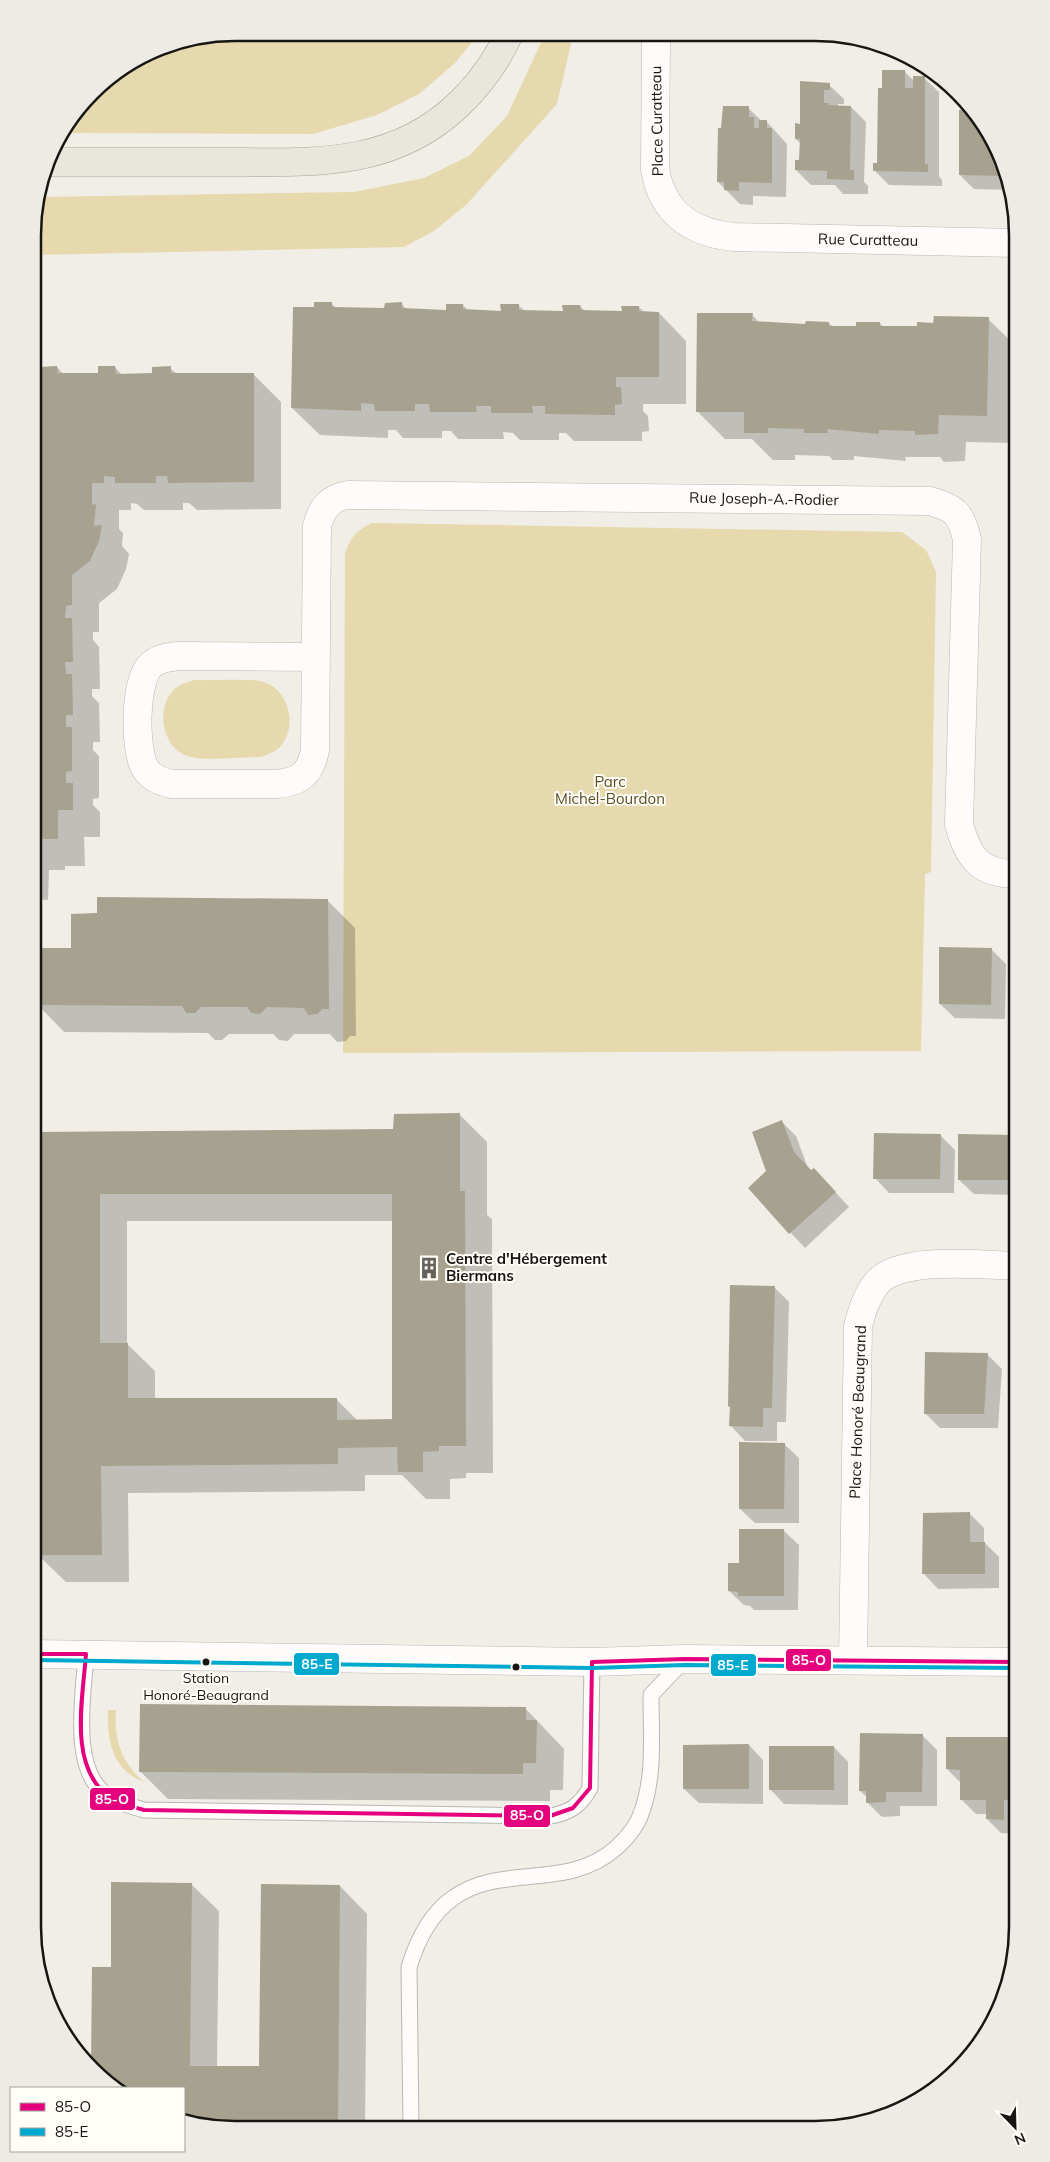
<svg xmlns="http://www.w3.org/2000/svg" width="1050" height="2162" font-family="Mulish,sans-serif">
	<style>
		.green { fill: #e6d9ae }
		.shadow { fill: #0003; fill-rule: evenodd }
		.building { fill: #a7a28f; fill-rule: evenodd }
		.lines { fill: none; stroke-linecap: round; stroke-linejoin: round }
		.service-casing { stroke: #b9b7b1; stroke-width: 17 }
		.minor-casing { stroke: #b9b7b1; stroke-width: 29 }
		.tertiary-casing { stroke: #b9b7b1; stroke-width: 29 }
		.primary-casing { stroke: #a7a291; stroke-width: 29 }
		.service { stroke: #fdfcfb; stroke-width: 15 }
		.minor { stroke: #fdfcfb; stroke-width: 28 }
		.tertiary { stroke: #fdfcfb; stroke-width: 28 }
		.primary { stroke: #e8e6dd; stroke-width: 28 }
		.bus-1-casing { stroke: #fffdf8; stroke-width: 8 }
		.bus-2-casing { stroke: #fffdf8; stroke-width: 8 }
		.bus-1 { stroke: #e5007d; stroke-width: 4 }
		.bus-2 { stroke: #00a9ce; stroke-width: 4 }
		.bus-dot { fill: #181612; stroke: #fffdf8; stroke-width: 2 }
		.labels { text-anchor: middle; stroke-width: 4; stroke-linejoin: round; paint-order: stroke }
		.bus-label { font-size: 14px; fill: #181612; stroke: #fffdf8 }
		.street-label { font-size: 15px; fill: #181612; stroke: #fffdf8 }
		.park-label { font-size: 15px; fill: #5c4f24; stroke: #fffdf8 }
		.poi-label { font-size: 15px; font-weight: bold; fill: #181612; stroke: #fffdf8; text-anchor: start }
		.rim { fill: none; stroke: #181612; stroke-width: 2.5 }
		.line-badge { stroke: #fffdf8; stroke-width: 2 }
		.badge-label { font-size: 14px; text-anchor: middle; font-weight: bold; fill: #fff }
	</style>
	<rect width="100%" height="100%" fill="#f0eee6"/>
	<path class="green" d="M235,33L479,34L455,63L419,94L377,115L313,134L63,133L101,83L158,48Z
		M545,34L573,35L557,104L466,205L434,231L404,247L33,255V221L40,197L354,192L424,178L469,156L507,116Z
		M372,523L902,532L926,550L936,572L931,872L925,874L921,1051L343,1053L345,555C350,538 355,531 372,523Z
		M194,680C209,681 254,678 264,682C288,690 297,723 283,743C278,751 269,754 261,757C241,757 208,761 191,757C160,750 153,701 180,685C184,683 190,682 194,680Z
		M108,1710H116C114,1740 121,1762 144,1782C112,1770 107,1741 108,1710Z"/>
	<path class="shadow" d="M905,72L914,81L924,78L939,92V176L942,180V186L889,185L874,170L878,164L883,89Z
		M801,82L829,85L844,99V104H838V107H851L866,122L864,182L868,186V194H843L835,185H811L796,170L801,161V144L796,139L802,125Z
		M748,108L762,121H766L787,144L786,197L753,196V205L740,204L718,182L722,129Z
		M960,111H973L984,123L1007,170L1010,190L974,189L960,175Z
		M331,303L336,308L385,310L401,303L407,310L447,311L463,305L468,310L502,312L518,305L525,311L564,312L580,306L586,312L623,313L639,307L644,312L659,313L686,341V404H643V411L648,416L649,431L642,432V441H574L566,433H559V440H520L513,433L503,432L504,439H458L451,431H442V438H403L396,430H388V438L320,435L292,408L315,308Z
		M752,315L760,323L807,325L829,323L833,327H857L880,323L883,327H918L988,319L1016,346L1014,443L966,442L965,461L944,462L940,457H905L906,461L854,456V460H833L829,456L795,455V460H773L752,439H725L697,411Z
		M57,367L64,375H99L115,367L122,375L153,374L170,368L177,374H253L281,402V509L197,510L189,503H183V510H144L137,504L131,503V510H119V529L123,533L122,546L129,554L126,569L117,589L99,603V632H93V640L99,647L100,689H92V696L99,703L100,742H93V750L99,756V798L93,799V805L100,812V837H84L85,866H65V870H49L48,900L33,899V373Z
		M328,901L355,928L356,1036H350L346,1041L337,1042L330,1034H294L288,1041L279,1040L273,1034H229L222,1040H215L208,1033L64,1032L37,1004L72,950Z
		M991,949L1006,964L1005,1019L955,1018L940,1004Z
		M459,1114L487,1142V1215L492,1219L493,1473H466V1478L450,1479V1499H426L402,1475H365V1491L128,1493L129,1582H66L38,1555V1478H33V1437H37L35,1133L395,1130ZM127,1221H394V1421H358L336,1399L155,1400V1371L127,1344Z
		M782,1122L796,1136L808,1168L828,1184L849,1207L805,1248L749,1188L768,1171Z
		M940,1135L955,1150L954,1193H889L875,1178Z
		M960,1135L1017,1136V1195L974,1194L959,1180Z
		M774,1287L789,1302L786,1422H777V1441H745L731,1426V1408L729,1406Z
		M987,1354L1002,1369L998,1428H940L926,1414Z
		M784,1444L799,1458V1523H755L740,1509Z
		M969,1513L984,1528V1542L999,1557V1588L938,1589L924,1574Z
		M1017,1514V1582L1011,1575L1013,1515Z
		M784,1531L799,1545L798,1610H754L750,1606L744,1605L729,1591L740,1564Z
		M525,1708L564,1749L563,1790H550V1801L168,1799L140,1771Z
		M923,1736L937,1750V1806H900V1816L882,1817L867,1802V1797L860,1791Z
		M1008,1738L1017,1748V1834L1001,1833L987,1819V1814H976L961,1799V1783L947,1769Z
		M749,1745L763,1760V1804L699,1803L684,1789Z
		M834,1747L848,1762V1805L784,1804L770,1789Z
		M191,1884L219,1911L217,2067H260L340,1886L367,1914L365,2128H208L184,2121V2088H116L102,2079L92,2069L93,1968H112Z"/>
	<path class="building" d="M882,70H905V88H913V76H925V164H928V172L873,171V163H877L878,88H882Z
		M800,81L830,83V90H824V103H829L828,105L851,106L850,170H854V180L827,179V171L795,170V160H799L800,139H795V123L800,124Z
		M723,106H749V117H754V128H759V120H767V128H772V183L739,182V191L724,190V182H717L718,128H721Z
		M959,110H972L984,123L1008,176L959,175Z
		M314,302H332V307L384,308L385,303L402,302V308L446,310V304H463V309L501,311L500,304H519V310L563,311L562,305H580L581,310L622,311L621,306H639V311L659,312V377H616V387H621L622,404L615,405V415L545,414V406H532L533,413H491V406H476L477,412H430L429,404H415V411H375L374,404L361,403V411L291,408L293,307H314Z
		M697,313H753L752,321L805,324L806,321L829,322V326H856V322H880V326H917V322L933,323L934,316L989,317L987,416L939,415L938,434L915,435V431L879,430V434L827,429L828,433H804V429L768,428V433H744V412H696Z
		M57,366L58,373H98V366H115L116,374L152,373V367L171,366V373H254V482L168,483L167,476H156V483H115V477L104,476V483H92V505L96,504L94,526L102,525L99,541L90,561L72,575V605L66,606L65,618H72L73,662H65L66,674H72L73,715H66V727H72V771L66,772V783H73V810H58V839H38V843H33V372H38L39,367Z
		M97,897L328,899L329,1009H322L318,1014L308,1015L304,1008L267,1007L260,1014L251,1013L247,1007H201L195,1013H186L182,1006L35,1005L36,948H71V914L97,913Z
		M939,947L992,948L991,1005L939,1004Z
		M460,1113V1191H465L466,1446H439V1451L423,1452V1472H398L397,1447L338,1448V1464L101,1466L102,1555H37L36,1472H33V1436H36L34,1132L393,1129L394,1114ZM100,1194H392V1419L337,1420V1398H128V1343H100Z
		M782,1120L794,1152L811,1170L814,1168L836,1192L789,1234L748,1188L766,1171L752,1132Z
		M874,1133L941,1134L940,1179H873Z
		M958,1134L1017,1135V1180H958Z
		M730,1285L775,1286L772,1408H763V1427L729,1426L730,1406L728,1407Z
		M1013,1340H1017V1384H1013Z
		M925,1352L988,1353L984,1414H924Z
		M739,1442L785,1443L784,1509H739Z
		M970,1512V1542H985V1574H922L923,1513Z
		M1011,1513H1017V1576H1009Z
		M739,1529H784V1596H738V1592L728,1591V1563H739Z
		M140,1704L526,1707V1720H537L536,1763H523V1774L139,1772Z
		M860,1733L923,1734L922,1792H886V1802L866,1803V1791H859Z
		M946,1737H1008V1800H1004V1820L986,1819V1800H960V1770L946,1769Z
		M749,1744V1789H683V1745Z
		M769,1746H834V1790H769Z
		M111,1882L192,1883L190,2066H259L261,1884L340,1885L338,2128H208L184,2121V2088H116L102,2079L91,2067L92,1967H111Z"/>
	<g class="lines">
		<g class="service-casing">
			<path id="service" d="M86,1654C84,1693 69,1771 108,1796C119,1804 132,1806 144,1810L550,1816C569,1813 580,1806 590,1788L592,1662
				M411,2128L409,1967C417,1941 430,1914 453,1898C501,1863 568,1891 616,1848C627,1838 638,1825 642,1811C655,1775 651,1733 651,1695L685,1659"/>
		</g>
		<g class="minor-casing">
			<path id="minor" d="M656,35L655,169C662,213 692,233 734,237L1017,243
				M315,657L178,656C169,657 160,658 152,664C134,678 134,749 145,768C151,778 160,781 171,784H275C301,782 310,774 315,750L317,526C322,508 329,498 348,495L930,501C955,508 962,514 967,540L959,824C968,858 980,874 1017,874
				M853,1660L858,1326C862,1311 866,1297 876,1284C898,1255 983,1265 1017,1266"/>
		</g>
		<g class="tertiary-casing">
			<path id="tertiary" d="M33,1654L592,1662L685,1659L1017,1662"/>
		</g>
		<g class="primary-casing">
			<path id="primary" d="M49,162C107,162 165,162 223,162C309,162 391,169 458,105C479,85 497,60 509,34"/>
		</g>
		<use href="#service" class="service"/>
		<use href="#minor" class="minor"/>
		<use href="#tertiary" class="tertiary"/>
		<use href="#primary" class="primary"/>
		<g class="bus-1-casing">
			<path id="bus-1" d="M33,1654H86C83,1698 68,1765 108,1796C118,1804 132,1806 144,1810L550,1816L573,1808L590,1788L592,1662L685,1659L1017,1662"/>
		</g>
		<g class="bus-2-casing">
			<path id="bus-2" d="M33,1660L592,1668L685,1665L1017,1668"/>
		</g>
		<use href="#bus-1" class="bus-1"/>
		<use href="#bus-2" class="bus-2"/>
	</g>
	<defs>
		<g id="building-bare" transform="scale(1.725)"><path d="M-4-6H4V6H1V3H-1V6H-4ZM-2.5-4.3h1.7v1.8h-1.7ZM.8-4.3h1.7v1.8H.8ZM-2.5-1h1.7V.8h-1.7ZM.8-1h1.7V.8H.8Z" fill="#64625c" stroke="#fffdf8" stroke-width="2.5" paint-order="stroke"/></g>
	</defs>
	<g fill-rule="evenodd">
		<use href="#building-bare" x="429" y="1268"/>
	</g>
	<g class="bus-dot">
		<circle cx="206" cy="1662" r="4.5"/>
		<circle cx="516" cy="1667" r="4.5"/>
	</g>
	<g class="labels">
		<g class="bus-label">
			<text x="206" y="1683">Station<tspan x="206" dy="17">Honoré-Beaugrand</tspan></text>
		</g>
		<g class="street-label">
			<text transform="translate(657 121) rotate(-91)" y="5">Place Curatteau</text>
			<text transform="translate(868 240) rotate(1)" y="5">Rue Curatteau</text>
			<text transform="translate(764 499) rotate(1)" y="5">Rue Joseph-A.-Rodier</text>
			<text transform="translate(858 1412) rotate(-88)" y="5">Place Honoré Beaugrand</text>
		</g>
		<g class="park-label">
			<text x="610" y="787">Parc<tspan x="610" dy="17">Michel-Bourdon</tspan></text>
		</g>
		<g class="poi-label">
			<text x="446" y="1264">Centre d'Hébergement<tspan x="446" dy="17">Biermans</tspan></text>
		</g>
	</g>
	<path d="M0 0H1050V2162H0ZM235 41H815A194 194 0 0 1 1009 235V1927A194 194 0 0 1 815 2121H235A194 194 0 0 1 41 1927V235A194 194 0 0 1 235 41Z" fill="#edebe6" fill-rule="evenodd"/>
	<path class="rim" d="M235 41H815A194 194 0 0 1 1009 235V1927A194 194 0 0 1 815 2121H235A194 194 0 0 1 41 1927V235A194 194 0 0 1 235 41Z"/>
	<g class="line-badge">
		<rect x="785" y="1648" width="47" height="24" rx="5" fill="#e5007d"/>
		<rect x="293" y="1652" width="47" height="24" rx="5" fill="#00a9ce"/>
		<rect x="710" y="1653" width="47" height="24" rx="5" fill="#00a9ce"/>
		<rect x="89" y="1787" width="47" height="24" rx="5" fill="#e5007d"/>
		<rect x="503" y="1804" width="48" height="24" rx="5" fill="#e5007d"/>
	</g>
	<g class="badge-label">
		<text x="809" y="1665">85-O</text>
		<text x="317" y="1669">85-E</text>
		<text x="733" y="1670">85-E</text>
		<text x="112" y="1804">85-O</text>
		<text x="527" y="1820">85-O</text>
	</g>
	<rect x="10" y="2087" width="175" height="65" fill="#fffdf8" stroke="#a3a19c"/>
	<rect x="20" y="2103" width="25" height="8" fill="#e5007d" stroke="#a3a19c"/>
	<text x="55" y="2112" font-size="15" fill="#181612">85-O</text>
	<rect x="20" y="2128" width="25" height="8" fill="#00a9ce" stroke="#a3a19c"/>
	<text x="55" y="2137" font-size="15" fill="#181612">85-E</text>
	<g transform="translate(1015 2127) rotate(157)" stroke="#fffdf8" stroke-width="4" paint-order="stroke">
	<path d="M0-4L9 19L0 12L-9 19Z" fill="#181612"/>
	<text y="-8" font-size="14" font-weight="bold" text-anchor="middle" fill="#181612">N</text>
	</g>
</svg>
